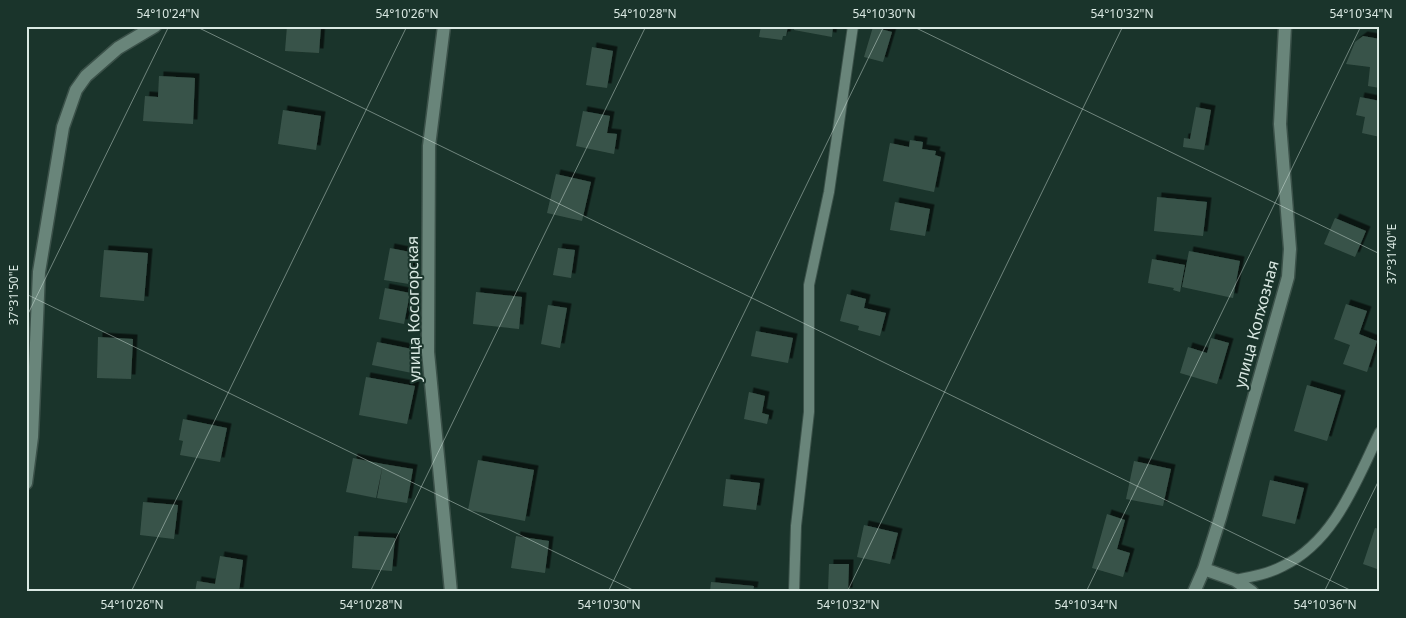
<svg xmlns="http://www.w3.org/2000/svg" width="1406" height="618" font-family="'Noto Sans',sans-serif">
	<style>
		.building { fill: #395349; filter: url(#shadow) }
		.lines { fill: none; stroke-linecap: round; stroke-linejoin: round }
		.service-casing { stroke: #3b5149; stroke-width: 12 }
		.minor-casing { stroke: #3b5149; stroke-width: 15 }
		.service { stroke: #69857a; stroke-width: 10 }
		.minor { stroke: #69857a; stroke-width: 12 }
		.ticks { fill: none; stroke: #dae9e3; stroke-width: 1; stroke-opacity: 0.45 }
		.labels { text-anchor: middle; stroke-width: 4; stroke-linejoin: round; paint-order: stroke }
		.street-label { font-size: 16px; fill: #dae9e3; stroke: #1a342b }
		.neatline { fill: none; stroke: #dae9e3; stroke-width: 2 }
		.ticks-label { font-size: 12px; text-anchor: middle; fill: #dae9e3 }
	</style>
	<defs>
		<filter id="shadow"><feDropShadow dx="4.5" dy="-4.5" stdDeviation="0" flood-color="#0009"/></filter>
	</defs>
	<rect width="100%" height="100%" fill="#1a342b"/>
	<path class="building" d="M287,26H321L319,53L285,51Z
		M761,26H788L786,36H783L782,40L759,37Z
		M795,26H833L832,37L794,30Z
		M873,27L892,32L883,62L864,57Z
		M1363,36L1380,39V88L1368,86L1370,67L1346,64L1355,42Z
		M592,47L613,51L607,88L586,85Z
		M159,76L195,78L193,124L143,121L145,96L158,97Z
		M1360,97L1380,101V137L1362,133L1365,117L1356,115Z
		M1196,107L1211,110L1204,150L1183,147L1184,138L1190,139Z
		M283,110L321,116L316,150L278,144Z
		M583,111L610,116L607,133L617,134L614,154L576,146Z
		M910,140L923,142L922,149L936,151L935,155L941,157L934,192L883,181L890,143L909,147Z
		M556,174L591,182L582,221L547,213Z
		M1157,197L1207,202L1203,236L1154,231Z
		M895,202L930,209L925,236L890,230Z
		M1335,218L1366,231L1355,257L1324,244Z
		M390,248L415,253L409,284L384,280Z
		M558,248L575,250L571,278L553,275Z
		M104,250L148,253L144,301L100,297Z
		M1189,251L1240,261L1233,298L1182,287Z
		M1152,259L1185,265L1180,292L1173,290L1174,288L1148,283Z
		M385,288L410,293L404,324L379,319Z
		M476,292L522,297L519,329L473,324Z
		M847,294L866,299L864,308L886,313L880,336L858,330L859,326L840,321Z
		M1346,304L1367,311L1359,334L1377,341L1367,372L1343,364L1350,345L1334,339Z
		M548,305L567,308L560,348L541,344Z
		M756,331L793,338L788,363L751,356Z
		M98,337L133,339L131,379L97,378Z
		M1211,338L1229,343L1217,384L1180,373L1188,347L1207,353Z
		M377,342L417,350L412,373L372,365Z
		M366,377L415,386L407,424L359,415Z
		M1307,385L1341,395L1327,441L1294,431Z
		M749,392L765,396L762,413L769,415L767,424L744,419Z
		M183,419L227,428L220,462L180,455L183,441L179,440Z
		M353,458L383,464L376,498L346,492Z
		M478,460L534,470L525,521L468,510Z
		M1134,461L1171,469L1163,506L1126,499Z
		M383,464L413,469L407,503L377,498Z
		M726,479L760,483L756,510L723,506Z
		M1270,480L1304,488L1295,524L1262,516Z
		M143,502L178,505L174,539L140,535Z
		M1107,514L1125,520L1117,549L1130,553L1123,577L1092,568Z
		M864,525L898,533L890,564L857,557Z
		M1375,528L1380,529V570L1363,564Z
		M354,536L395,538L392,571L352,568Z
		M516,536L549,541L545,573L511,568Z
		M220,556L243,560L239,592H195L197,581L215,584Z
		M829,564H849L848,592H828Z
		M711,582L754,586L753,592H710Z"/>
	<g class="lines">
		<g class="service-casing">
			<path id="service" d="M1235,580C1251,577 1268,574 1283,566C1335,541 1356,481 1380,432
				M794,592L796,526L809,412V285L829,192L853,26"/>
		</g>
		<g class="minor-casing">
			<path id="minor" d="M444,26L429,146L428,352L451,592
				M26,483L32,437L39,272L63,127L76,90L86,76L118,48L155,26
				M1204,569L1235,580L1252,592
				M1194,592L1204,569L1220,518L1288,277L1290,249L1280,124L1285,26"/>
		</g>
		<use href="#service" class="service"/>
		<use href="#minor" class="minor"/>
	</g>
	<path class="ticks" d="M195,26L1354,592M912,26L1380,254M26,294L637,592M26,318L169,26M131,592L407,26M370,592L646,26M608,592L884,26M847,592L1123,26M1086,592L1361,26M1324,592L1380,478"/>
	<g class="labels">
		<g class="street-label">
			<text transform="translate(413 309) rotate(-91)" y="6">улица Косогорская</text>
			<text transform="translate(1256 324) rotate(-75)" y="6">улица Колхозная</text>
		</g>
	</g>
	<rect width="1406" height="618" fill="none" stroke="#1a342b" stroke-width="55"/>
	<rect x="28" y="28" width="1350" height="562" class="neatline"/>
	<g class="ticks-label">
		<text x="168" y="18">54°10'24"N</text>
		<text x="407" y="18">54°10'26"N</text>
		<text x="645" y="18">54°10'28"N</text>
		<text x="884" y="18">54°10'30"N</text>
		<text x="1122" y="18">54°10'32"N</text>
		<text x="1361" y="18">54°10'34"N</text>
		<text transform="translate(1392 254) rotate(-90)" y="4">37°31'40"E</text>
		<text transform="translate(14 295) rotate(-90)" y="4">37°31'50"E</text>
		<text x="132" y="609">54°10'26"N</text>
		<text x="371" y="609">54°10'28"N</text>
		<text x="609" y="609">54°10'30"N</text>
		<text x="848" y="609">54°10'32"N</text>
		<text x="1086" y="609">54°10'34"N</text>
		<text x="1325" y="609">54°10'36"N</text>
	</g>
</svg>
